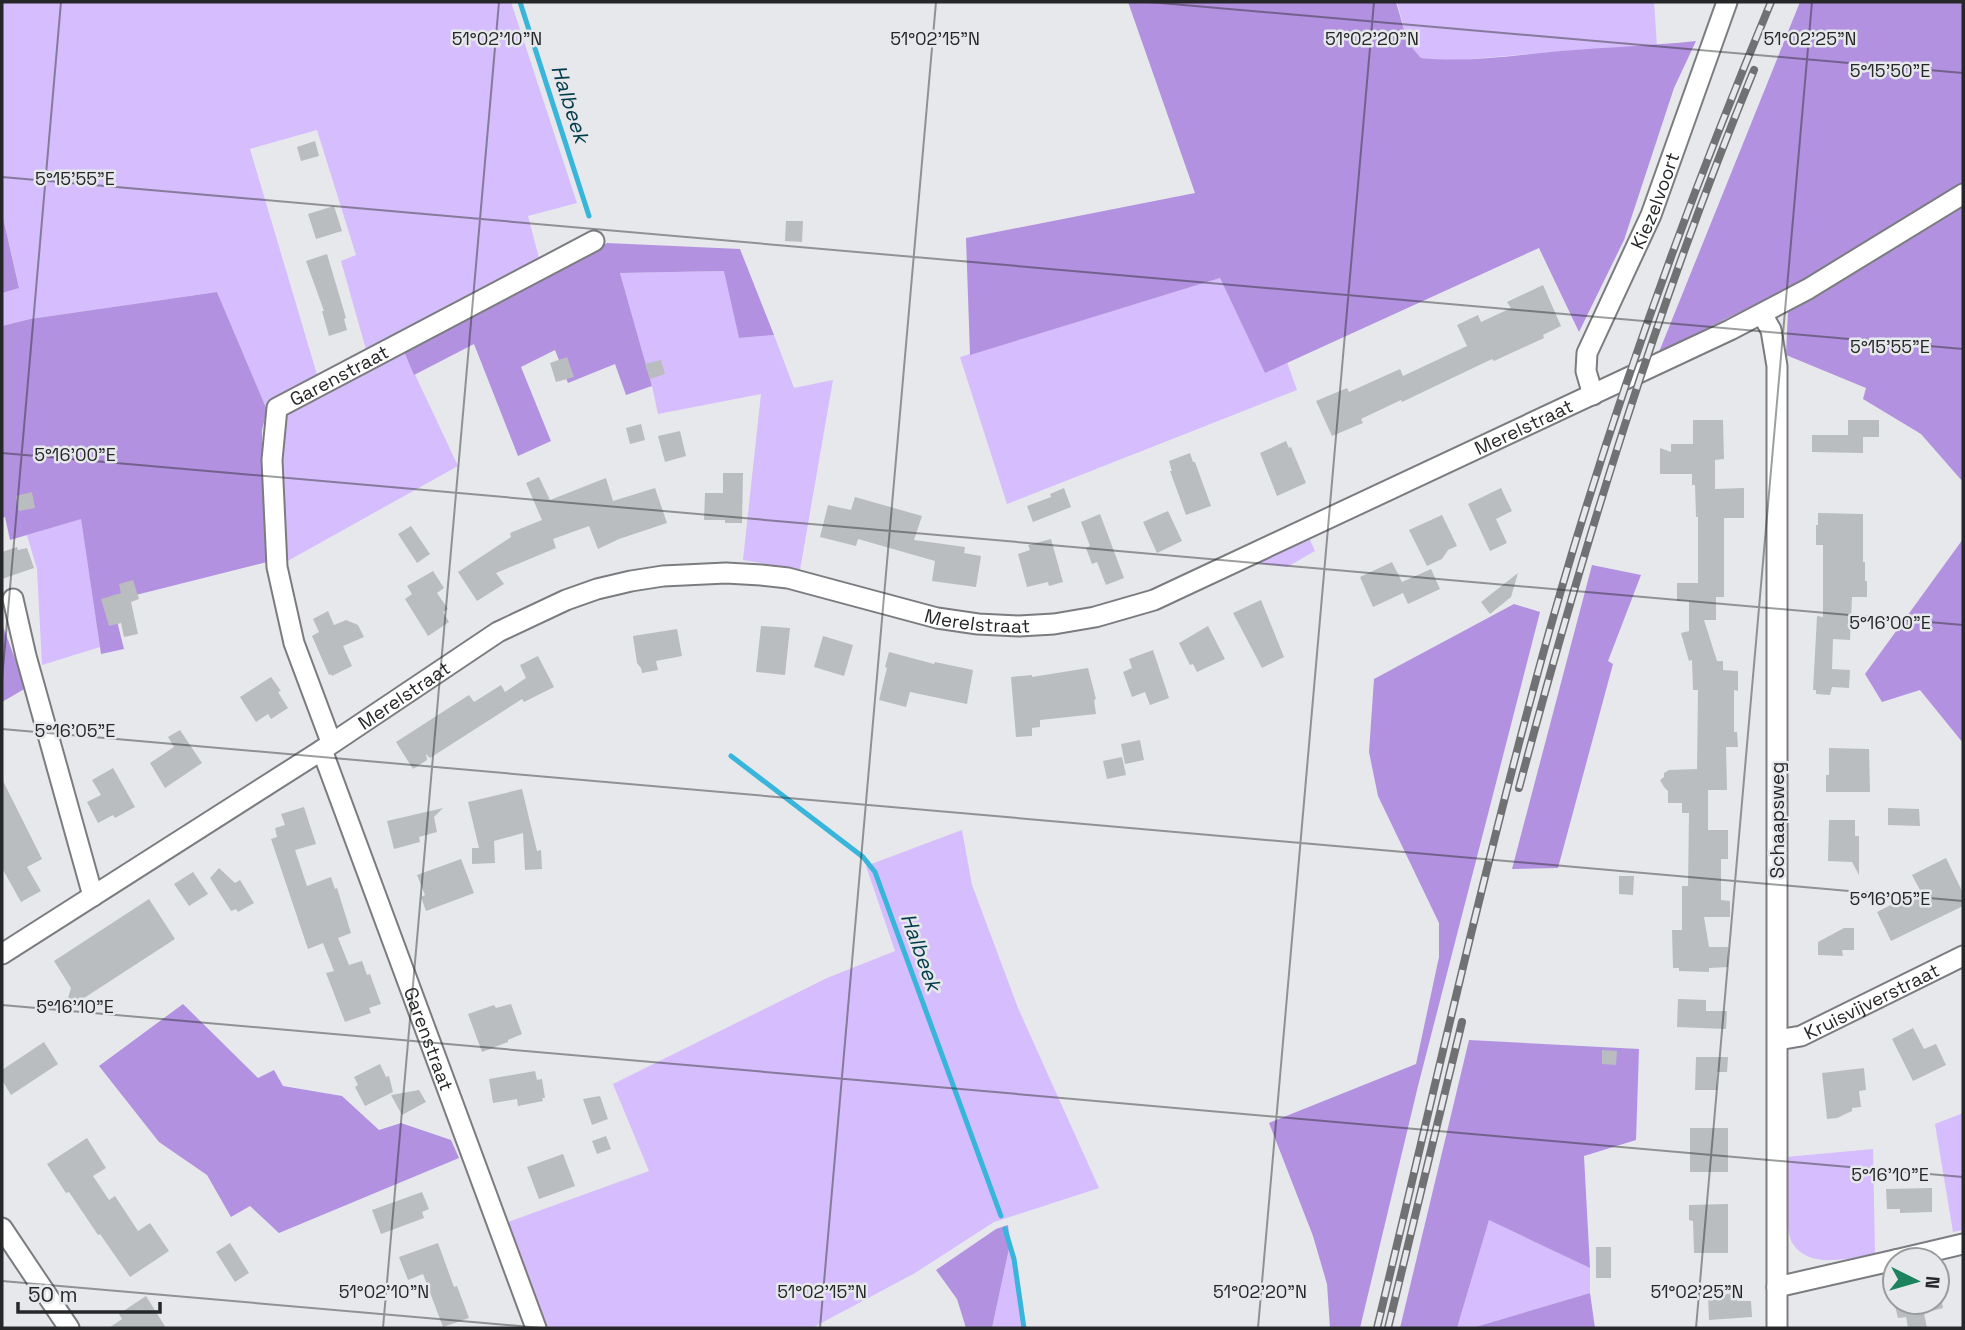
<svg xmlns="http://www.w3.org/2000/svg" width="1965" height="1330" font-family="'Space Grotesk',sans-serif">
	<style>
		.green { fill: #d6bdfd }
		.forest { fill: #b291e1 }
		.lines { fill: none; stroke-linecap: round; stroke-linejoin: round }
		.stream { stroke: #38b5db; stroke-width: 5 }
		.building { fill: #babdbf }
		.minor-casing { stroke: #7b7c7f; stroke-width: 23 }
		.minor { stroke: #fff; stroke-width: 19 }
		.rail-casing { stroke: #707173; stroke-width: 8 }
		.rail { stroke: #e6e8eb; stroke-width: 5; stroke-dasharray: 16; stroke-linecap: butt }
		.ticks { fill: none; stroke: #262728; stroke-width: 2; stroke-opacity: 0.45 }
		.labels { text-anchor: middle; stroke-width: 5; stroke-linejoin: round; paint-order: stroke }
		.street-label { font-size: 19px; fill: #262728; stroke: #e6e8eb }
		.water-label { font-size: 21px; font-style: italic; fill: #023b4b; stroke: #e6e8eb }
		.ticks-label { font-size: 18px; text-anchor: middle; fill: #262728; stroke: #e6e8eb; stroke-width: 5; stroke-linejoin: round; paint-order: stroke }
	</style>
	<rect width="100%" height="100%" fill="#e6e8eb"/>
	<path class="green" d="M2,2H511L577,203L528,216L540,262L367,353L341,261L356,255L317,130L250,149L318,378L267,410L217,292L30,319L2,326V293L19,287L2,213Z
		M1397,2H1654L1657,46L1576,50L1449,61L1421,58L1408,43Z
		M725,271L739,338L774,335L794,388L833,380L800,570L743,560L761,394L658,414L652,386L620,273Z
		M1220,278L1265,372L1287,362L1297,390L1007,504L960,357Z
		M403,349L458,466L284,563L278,435L290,412Z
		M81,518L100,647L42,665L37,569L27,535Z
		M1309,538L1315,551L1287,567L1257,563Z
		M962,830L972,885L1018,1008L1099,1188L994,1222L915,1273L812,1328H548L508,1222L649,1171L613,1084L827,978L895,951L866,866Z
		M1963,1113V1230L1953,1232L1935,1124Z
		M1873,1149L1875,1254C1861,1256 1846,1260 1832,1260C1818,1261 1801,1257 1793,1244C1784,1232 1786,1174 1786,1157Z
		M1489,1219L1590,1268V1293L1472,1328H1457Z
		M1010,1244L1024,1328H992Z"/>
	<path class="forest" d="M1128,2H1396L1408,43L1421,58C1467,63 1515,55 1561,51C1606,47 1651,46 1696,41L1674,88L1624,240L1579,332L1539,248L1265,373L1220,278L970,355L966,238L1195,193Z
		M1800,2H1963V482L1921,434L1863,399L1866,388L1786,355L1788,310L1782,291L1659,352Z
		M2,213L19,288L2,293Z
		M607,243L740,249L774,335L739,338L724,271L620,273L652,386L626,395L615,364L568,383L555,350L521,367L551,441L518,456L474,344L414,375L403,349L567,266Z
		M217,292L267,410L262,430L264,500L271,561L112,601L124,649L101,654L81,519L10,540L5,517L2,518V326L30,319Z
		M1963,539V743L1920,690L1882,702L1865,674Z
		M1592,565L1641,575L1608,661L1613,664L1558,868L1512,869Z
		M1514,604L1540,612L1418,1086L1360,1328H1330L1327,1284L1313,1236L1269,1123L1416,1064L1439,957V923L1378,796L1369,752L1374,679Z
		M2,624L26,688L2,702Z
		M183,1004L258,1078L274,1070L283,1086L342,1096L379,1130L401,1123L451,1140L459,1158L279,1233L250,1206L231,1217L207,1175L159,1142L99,1066Z
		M1469,1040L1639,1049L1636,1140L1584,1156L1590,1268L1489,1220L1457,1328H1400Z
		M1008,1225L1010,1244L992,1328H966L957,1299L936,1270L996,1229Z
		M1590,1293L1595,1328H1472Z"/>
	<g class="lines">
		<path class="stream" d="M520,2L589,216
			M731,756L863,857L875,872L1001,1216
			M1005,1229L1014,1259L1024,1328"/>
	</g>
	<path class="building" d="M315,141L319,156L301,161L297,147Z
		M334,206L342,231L316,239L308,214Z
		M786,221H803L802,242L785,241Z
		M327,254L346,318L344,319L347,330L329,336L322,311H324L306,261Z
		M1543,285L1561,326L1543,335L1544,338L1494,361L1492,359L1402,402L1401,400L1361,419L1363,423L1332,436L1316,401L1347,388L1349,392L1400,369L1403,376L1467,346L1457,325L1478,315L1481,322L1511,308L1507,302Z
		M567,357L574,377L556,382L550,363Z
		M661,360L665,374L650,379L645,364Z
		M1693,420H1723L1724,459L1715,460V489L1744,488V518H1724V597H1716V620H1704L1717,661H1723V670L1738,671V691L1734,690V732H1737L1738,747H1726L1727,790H1708V830H1728V859H1721V900L1730,901V917H1704L1709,947H1728V967L1709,968V972L1679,971V968H1673L1672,930H1682V886H1688L1689,813H1682V803H1668V791L1664,787L1660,780L1664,777V773L1669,770L1697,769L1698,690H1693L1692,660L1689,661L1681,633L1689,631V601H1677V583H1698V517H1696L1695,485H1692V474H1660V448L1671,452V444H1693Z
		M1848,420H1879V437H1863V453L1812,452V435H1848Z
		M641,424L645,440L630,444L626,428Z
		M680,431L686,456L665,462L658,436Z
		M1286,441L1289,448L1291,447L1306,483L1277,496L1260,453Z
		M1190,453L1193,462H1195L1211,506L1186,515L1170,471H1172L1169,461Z
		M723,473H743L742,523H725V520H704L705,493H723Z
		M539,477L550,500L606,478L613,501L655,488L667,523L619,539L598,549L589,526L553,539L556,548L496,573L504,584L477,601L458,572L511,537L510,533L542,520L526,483Z
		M1064,488L1071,507L1033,522L1027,506L1051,497L1050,494Z
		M1501,488L1512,511L1496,519L1507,543L1490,551L1468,504Z
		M32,492L35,508L19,511L16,496Z
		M855,497L922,516L914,540L965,547L964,553L981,556L976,587L932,581L935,561L858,539L856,546L820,537L828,505L851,510Z
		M1168,511L1182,541L1157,553L1143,522Z
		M1818,513L1863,514V562H1865V581H1867V597H1852L1850,640L1833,639L1832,669L1850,670L1849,688L1832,687L1830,695L1816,694V690H1813L1817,616L1823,617V545H1816V525H1818Z
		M1100,514L1124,578L1106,585L1097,562L1092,564L1086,548L1090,546L1081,522Z
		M1442,515L1457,546L1448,550L1442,559L1427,566L1409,530Z
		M411,526L430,554L417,563L398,534Z
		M1051,539L1063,582L1049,586L1048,582L1027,587L1018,554L1030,550L1028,545Z
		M17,547L18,550L27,548L34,568L2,579V552Z
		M1392,562L1402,582L1431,569L1440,589L1408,604L1403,593L1373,607L1360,577Z
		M433,571L444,588L437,593L448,609L443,612L449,622L428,636L405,599L412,594L407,586Z
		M1518,573L1511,597L1490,614L1481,602Z
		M133,580L139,599L131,602L138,634L124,637L121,623L109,626L101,599L121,593L119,584Z
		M1261,600L1284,657L1262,668L1233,613Z
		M328,611L334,625L346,620L358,625L364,637L343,646L352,666L332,676L331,674L329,675L312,636L319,632L313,619Z
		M761,626L790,628L785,675L756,672Z
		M1208,626L1225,659L1197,672L1193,664L1190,665L1179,643Z
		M677,629L682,656L656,661L658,670L642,673L641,668L637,663L633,636Z
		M823,636L853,645L844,676L814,667Z
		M1153,650L1169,698L1150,705L1145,692L1132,697L1123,672L1132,668L1129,659Z
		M889,652L934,664L935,662L973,670L967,704L910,692L906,707L879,700L887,668L885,667Z
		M538,656L554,687L524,702L522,699L430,758L426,754L427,760L413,769L396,742L469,695L474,702L501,685L505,692L526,678L520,665Z
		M1088,668L1096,699L1094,700L1096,714L1040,720V727L1032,728V736L1016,737L1011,677L1032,675V677Z
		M271,677L281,691L278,692L288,708L271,719L268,714L256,722L240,697Z
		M180,730L202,763L165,788L150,763L174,747L168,737Z
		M1140,740L1144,760L1125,764L1121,744Z
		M1829,748L1869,749L1870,792H1826V775H1829Z
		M1122,757L1126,775L1107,779L1103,761Z
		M113,768L135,807L115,818L113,815L98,823L87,802L101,795L92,780Z
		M2,779L42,859L27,867L41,891L21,902L2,868Z
		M522,789L537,851L541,850L542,869L525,870L523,833L494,841L495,863L472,864V848H479L468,802Z
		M304,807L316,844L295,850L307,886L331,877L335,889L337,888L351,933L338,938L349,965L362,961L367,975L370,974L381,1004L369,1008L371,1013L345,1022L326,973L334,971L323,943L308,949L271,839L277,837L275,828L285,825L281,814Z
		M443,808L434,817L437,832L419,837L420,842L394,849L387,821Z
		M1888,808L1919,809L1920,826L1888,825Z
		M1829,820H1855V836H1859V875L1852,862L1828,861Z
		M1946,858L1963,893V906L1891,941L1877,912L1920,890L1912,875Z
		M461,859L474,893L426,911L421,897L425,895L417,875Z
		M219,868L235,883L240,880L254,903L238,912L236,909L231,911L210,878Z
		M193,872L208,894L189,906L174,884Z
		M1619,876H1634L1633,895L1619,894Z
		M149,899L175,939L64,1011L71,988L54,961Z
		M1844,928H1854V950H1842L1843,956L1818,955V942Z
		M1678,999L1706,1000V1011H1727L1726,1029L1677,1027Z
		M511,1004L522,1034L508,1040V1042L482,1052L468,1014L494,1005L496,1008Z
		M1913,1028L1924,1049L1936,1044L1946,1065L1913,1081L1892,1039Z
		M44,1042L58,1064L11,1095L2,1080V1070Z
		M1602,1050L1617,1051L1616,1065L1602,1064Z
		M1696,1057H1728L1727,1072H1717V1090H1695Z
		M380,1064L386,1077L389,1076L393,1092L365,1106L355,1087L358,1085L354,1077Z
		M1864,1068L1866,1090L1859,1091L1861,1107L1852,1108V1111L1837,1118L1827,1119L1822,1073Z
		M535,1071L537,1080L542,1079L545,1098H542L543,1101L518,1106L517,1099L493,1103L489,1079Z
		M419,1090L426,1102L402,1115L391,1095Z
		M600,1096L608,1119L592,1125L583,1099Z
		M1690,1128H1728V1172H1690Z
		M606,1136L611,1149L597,1154L592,1141Z
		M87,1138L106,1168L93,1176L109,1200L115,1196L138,1231L150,1223L169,1251L130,1277L100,1234L98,1235L69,1192L66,1193L47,1164Z
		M563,1154L575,1186L539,1199L527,1167Z
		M1932,1188V1212L1900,1213V1209H1887L1886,1189Z
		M422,1192L429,1209L422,1212L424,1218L381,1234L372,1210Z
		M1728,1204V1253H1694L1693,1221L1689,1220V1205Z
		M230,1243L249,1273L235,1282L216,1252Z
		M438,1243L454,1287L457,1286L469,1318L443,1327L423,1274L408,1280L399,1257Z
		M1596,1247H1611V1278H1596Z
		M1737,1293V1301H1751L1752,1317L1709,1320L1708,1296Z
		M146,1296L166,1328H109L122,1319L119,1314Z
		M1894,1302H1942L1943,1308L1924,1313L1927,1328H1908L1906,1317L1898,1318Z"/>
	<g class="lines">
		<g class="minor-casing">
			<g id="minor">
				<path d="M1762,314L1771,330L1777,366V1328"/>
				<path id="s1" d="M1593,395L1586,371L1587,353L1651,215L1727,2"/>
				<path d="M13,599L26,656L93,896"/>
				<path id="s2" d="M331,742L294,643L277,567L272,460L277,408L594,241"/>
				<path id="s3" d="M322,750L536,1328"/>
				<path id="s4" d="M2,954L322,750L498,632L566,600L597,589L631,581L663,576L726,573L761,575L788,578L937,618L978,624L1019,626L1054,624L1095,617L1154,600L1730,330L1808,289L1963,194"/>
				<path id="s5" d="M1778,1040L1801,1036L1963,956"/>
				<path d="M2,1228L69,1328"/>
				<path d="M1895,1260L1963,1244"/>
				<path d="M1777,1287L1895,1260"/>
			</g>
		</g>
		<use href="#minor" class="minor"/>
		<g class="rail-casing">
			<path id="rail" d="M1519,788C1584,544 1658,303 1754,70
				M1377,1328C1430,1109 1479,889 1538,672C1600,444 1680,220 1771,2
				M1388,1328L1462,1022"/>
		</g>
		<use href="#rail" class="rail"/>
	</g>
	<path class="ticks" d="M1149,2L1963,73M2,177L1963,349M2,453L1963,625M2,680L61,2M2,729L1963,901M2,1005L1963,1177M2,1281L542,1328M383,1328L499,2M820,1328L936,2M1258,1328L1374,2M1696,1328L1812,2"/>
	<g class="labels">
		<g class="street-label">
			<text dy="7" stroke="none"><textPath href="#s1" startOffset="210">Kiezelvoort</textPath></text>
			<text dy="7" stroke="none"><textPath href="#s2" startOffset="413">Garenstraat</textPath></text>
			<text dy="7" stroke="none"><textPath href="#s4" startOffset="1675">Merelstraat</textPath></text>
			<text dy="7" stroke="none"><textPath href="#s4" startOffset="1087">Merelstraat</textPath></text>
			<text dy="7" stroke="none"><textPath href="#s4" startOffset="478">Merelstraat</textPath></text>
			<text transform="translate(1777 820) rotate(-90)" y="7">Schaapsweg</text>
			<text dy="7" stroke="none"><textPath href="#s5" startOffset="102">Kruisvijverstraat</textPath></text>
			<text dy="7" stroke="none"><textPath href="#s3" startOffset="308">Garenstraat</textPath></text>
		</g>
		<g class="water-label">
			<text transform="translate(570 104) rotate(72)" y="7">Halbeek</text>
			<text transform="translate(921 952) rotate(70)" y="7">Halbeek</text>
		</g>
	</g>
	<g class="ticks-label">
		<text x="497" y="45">51°02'10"N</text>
		<text x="935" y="45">51°02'15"N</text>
		<text x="1372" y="45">51°02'20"N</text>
		<text x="1810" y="45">51°02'25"N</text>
		<text x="1890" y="77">5°15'50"E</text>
		<text x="75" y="185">5°15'55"E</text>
		<text x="1890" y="353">5°15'55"E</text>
		<text x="75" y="461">5°16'00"E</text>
		<text x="1890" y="629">5°16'00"E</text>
		<text x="75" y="737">5°16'05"E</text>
		<text x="1890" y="905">5°16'05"E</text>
		<text x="75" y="1013">5°16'10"E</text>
		<text x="1890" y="1181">5°16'10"E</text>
		<text x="384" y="1298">51°02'10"N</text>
		<text x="822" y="1298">51°02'15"N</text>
		<text x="1260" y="1298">51°02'20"N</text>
		<text x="1697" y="1298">51°02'25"N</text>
	</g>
	<rect width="1965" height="1330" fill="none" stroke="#262728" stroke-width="7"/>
	<g transform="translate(1916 1281) rotate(95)"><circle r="33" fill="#e6e8eb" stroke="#999b9d" stroke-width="2"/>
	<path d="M0-5L12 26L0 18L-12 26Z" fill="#1c835e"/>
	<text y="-10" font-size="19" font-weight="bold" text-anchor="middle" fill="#262728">N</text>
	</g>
	<path d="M18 1302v10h142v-10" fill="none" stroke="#262728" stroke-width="3.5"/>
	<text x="28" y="1302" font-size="21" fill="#262728" stroke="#e6e8eb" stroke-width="5" paint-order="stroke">50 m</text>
</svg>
